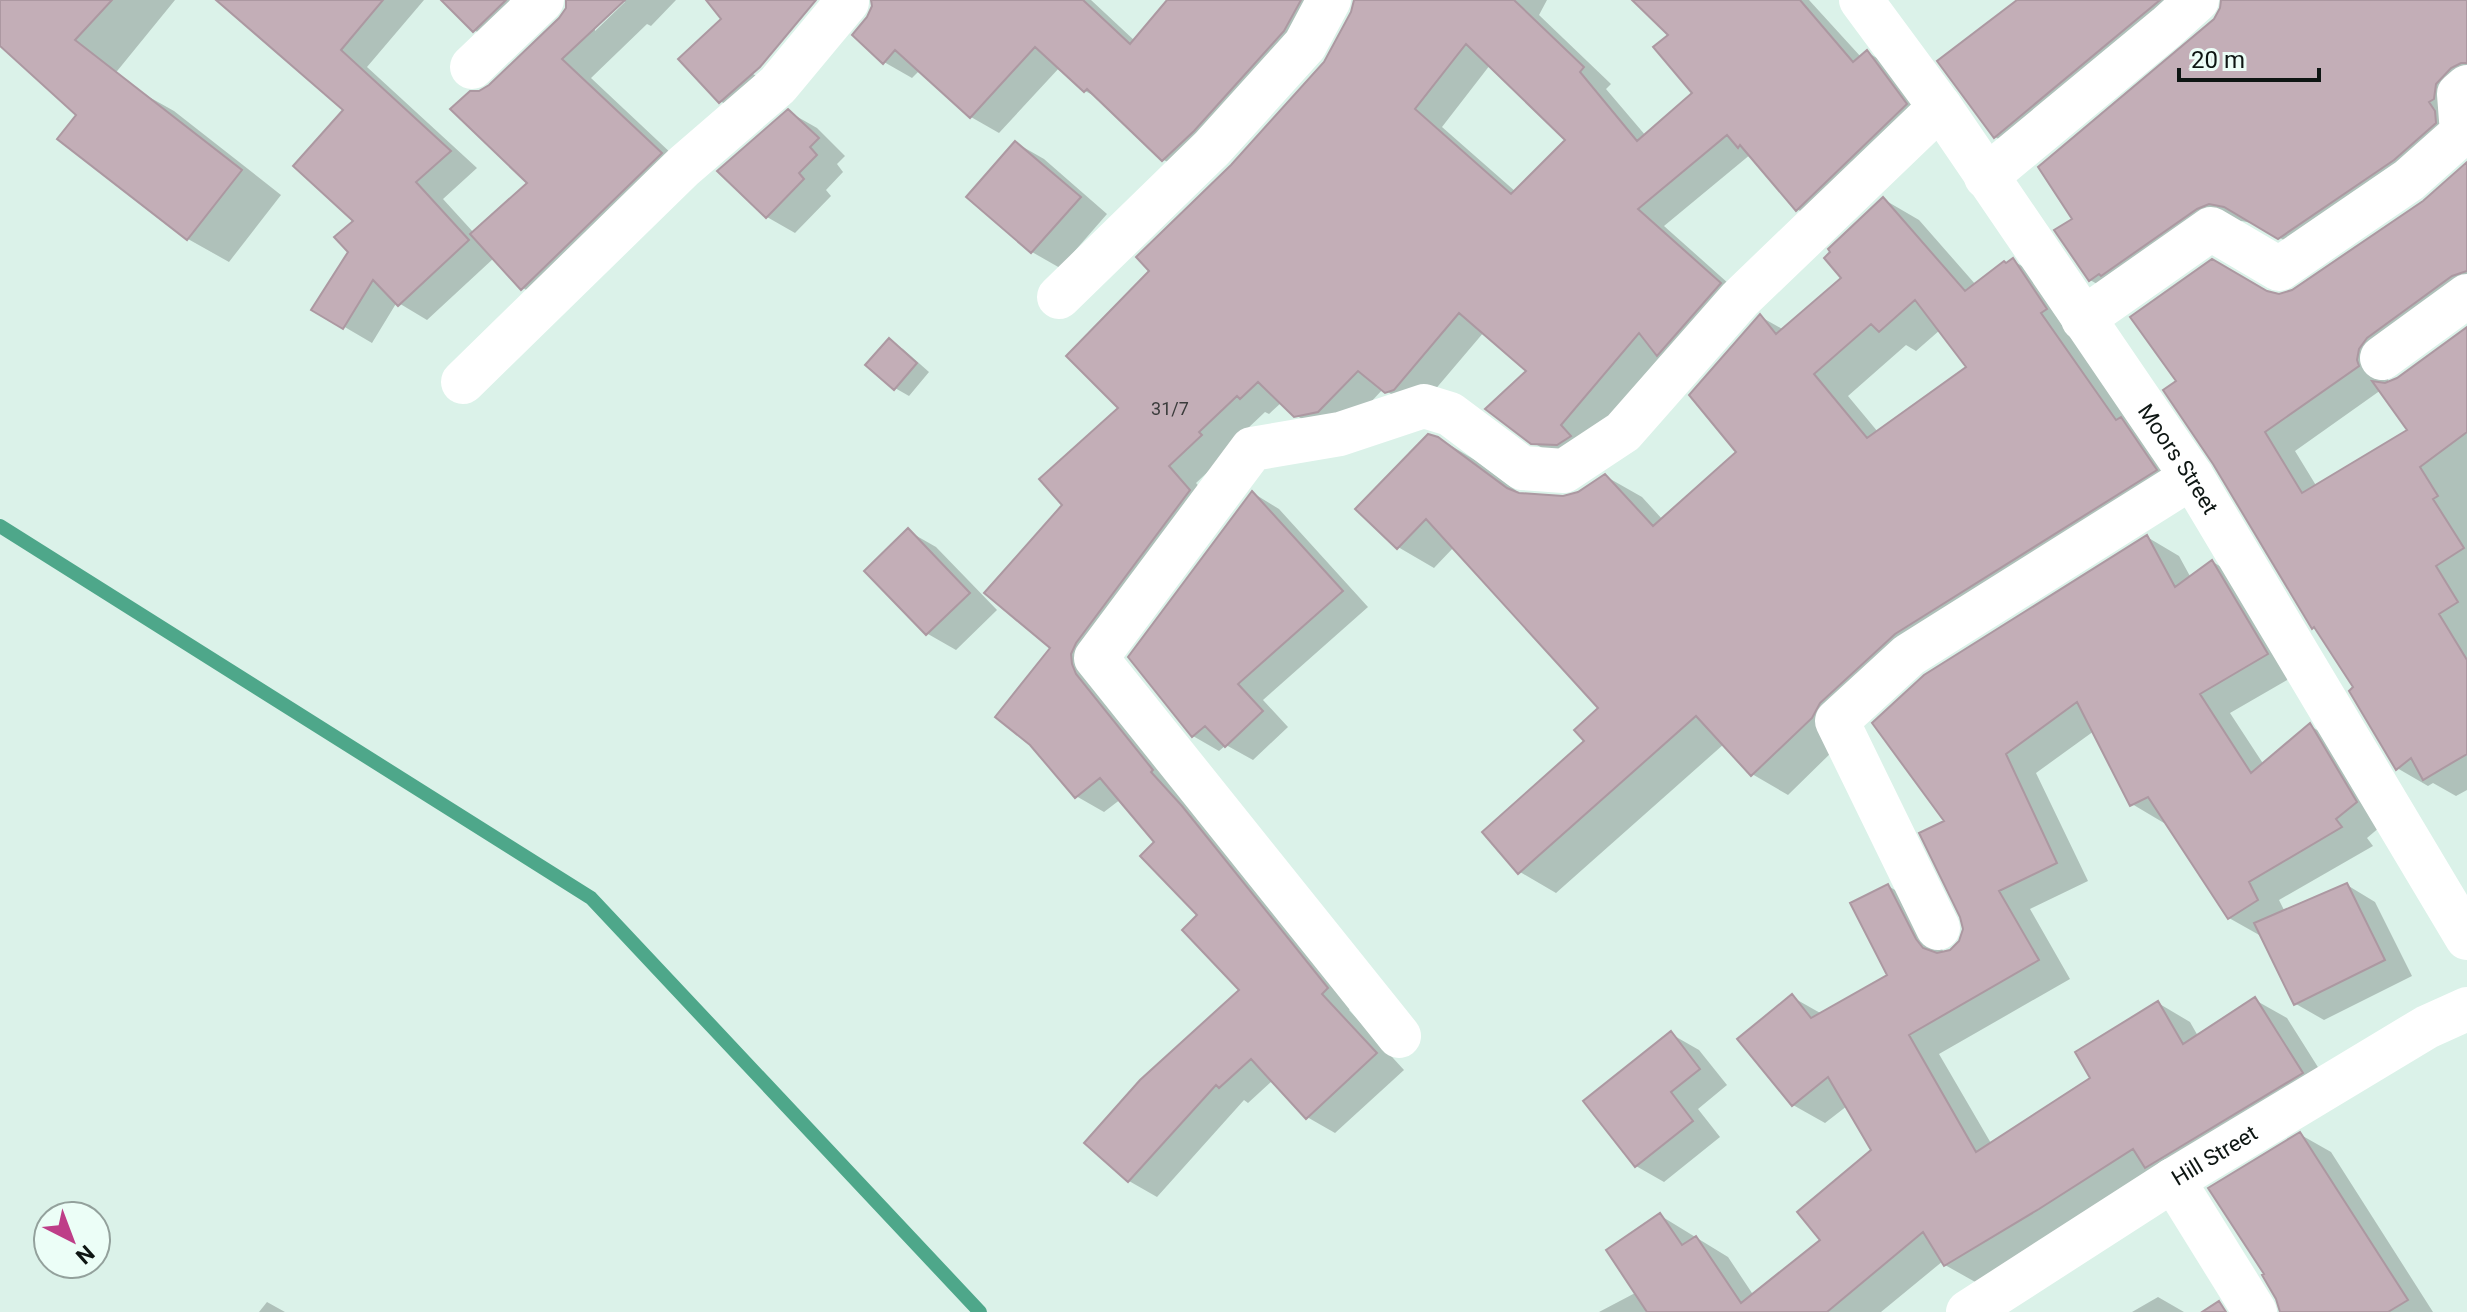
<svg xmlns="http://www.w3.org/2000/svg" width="2467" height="1312" font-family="Roboto,sans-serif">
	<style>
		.shadow { fill: #0003; fill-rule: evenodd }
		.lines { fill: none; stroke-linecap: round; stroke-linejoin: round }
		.stream { stroke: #4ea78a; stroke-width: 14 }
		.building { fill: #c3aeb7; stroke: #ac98a1; stroke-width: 2; fill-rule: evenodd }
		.minor { stroke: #fff; stroke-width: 44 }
		.secondary { stroke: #fff; stroke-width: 44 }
		.labels { text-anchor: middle; stroke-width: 6; stroke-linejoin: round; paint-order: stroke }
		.number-label { font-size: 18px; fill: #3b3c3c }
		.street-label { font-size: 22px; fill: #0e1613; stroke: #ecfef7 }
	</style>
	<rect width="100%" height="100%" fill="#dbf2e9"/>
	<path class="shadow" d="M0,0H175L87,108L0,43Z
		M318,0H424L367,67L477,168L443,199L474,233L530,184L479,93L490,87L561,19L568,7V0H622L595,26V31L625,2L623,0H676L651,26L647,24L591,78L690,171L553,306L523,288L494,258L427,320L397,302L372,343L314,309L350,251L355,221L346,110Z
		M443,0H554L504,48L474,30Z
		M873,0H1091L1135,41L1169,0H1339L1192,176L1164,160L1102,100L1085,91L1060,67L999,133L971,117L920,70L912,78L884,62L868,19L874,6Z
		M1356,0H1547L1539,15L1611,84L1606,89L1646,136L1695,93L1671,35L1635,0H1809L1861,57L1867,52L1895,69L1934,121L1825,226L1797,209L1751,154L1664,226L1747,300L1686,370L1661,356L1587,442L1561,459L1532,442L1529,371L1484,332L1422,405L1414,408L1383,389L1347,428L1324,431L1295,415L1282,402L1269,414L1265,412L1226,449L1229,452L1196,483L1217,507L1104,659L1355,1005L1349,1010L1404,1070L1335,1133L1307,1117L1273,1080L1248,1103L1244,1100L1157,1197L1129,1181L1087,1143L1241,990L1157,842L1121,799L1104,812L1076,796L1053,648L1064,505L1121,408L1152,271L1232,166L1325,63L1353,12ZM1490,65L1568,140L1516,192L1442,127Z
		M2021,0H2210L2026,154L1995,137Z
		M2237,0H2467V103L2311,256L2256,224L2242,221L2229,226L2122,298L2090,280L2074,219Z
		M746,70L786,93L761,125L720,101Z
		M133,88L174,111L281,195L229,262L188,239Z
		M789,112L817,128L845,156L837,164L843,172L826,190L831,196L795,233L767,217Z
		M1016,143L1044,159L1107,214L1060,268L1032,252Z
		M2467,165V306L2390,367L2388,379L2389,383L2398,380L2467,329V790L2456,796L2433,783L2428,786L2397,768L2356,688L2318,630L2313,627L2179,382L2267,293L2279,296L2293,292L2425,202ZM2381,390L2410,430L2317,487L2295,451Z
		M1883,199L1919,220L1976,285L2013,261L2049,281L2191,491L1932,654L1788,795L1752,774L1724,744L1556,893L1520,872L1587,741L1601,708L1454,547L1434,568L1398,547L1438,438L1475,460L1522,495L1563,498L1579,494L1605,476L1642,497L1663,520L1739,452L1761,317L1784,330L1843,278ZM1940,330L1969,367L1878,432L1848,396L1906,345L1916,351Z
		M889,341L903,349L929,372L909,396L895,388Z
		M1253,493L1279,509L1368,607L1263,700L1288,727L1253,760L1226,745L1219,751L1193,736Z
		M908,531L936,547L997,610L956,650L928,634L867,571Z
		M2147,537L2179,556L2191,578L2213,562L2244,581L2299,673L2230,713L2264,765L2310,726L2342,744L2387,821L2367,838L2373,846L2279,900L2285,912L2347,885L2375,902L2412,976L2324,1020L2296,1004L2261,936L2229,918L2166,821L2164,823L2132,804L2094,731L2036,773L2088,881L2030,909L2070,979L1939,1054L1992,1145L2093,1078L2158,1003L2190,1022L2198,1036L2255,1000L2287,1018L2333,1091L1977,1283L1945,1265L1943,1261L1881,1312H1599L1637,1292L1661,1216L1728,1257L1754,1296L1823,1241L1873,1151L1847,1106L1825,1123L1793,1105L1792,997L1822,1014L1889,976L1888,886L1920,904L1944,953L1951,952L1960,944L1965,931L1947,821Z
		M1671,1034L1699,1050L1727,1085L1698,1109L1720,1137L1664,1182L1636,1166Z
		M2301,1135L2331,1152L2433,1312H2282Z
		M2158,1297L2184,1312H2132Z
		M267,1302L285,1312H259Z"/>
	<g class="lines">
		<path class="stream" d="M0,526L591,898L980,1312"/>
	</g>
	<path class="building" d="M0,0H112L75,40L242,170L187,240L57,139L76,115L0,46Z
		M216,0H383L341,50L451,151L416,182L469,240L398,306L373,280L343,329L311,310L348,252L334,237L353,221L293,166L343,110Z
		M441,0H506L473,32Z
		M566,0H625L562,59L662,153L521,290L470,234L527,183L450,109L470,91H479L489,85L559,18L566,8Z
		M706,0H816L760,67L719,103L678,59L721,19Z
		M871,0H1083L1130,44L1167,0H1301L1284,31L1194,131L1162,161L1087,89L1084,92L1035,47L970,118L895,50L883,64L852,35L867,17L872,6Z
		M1354,0H1514L1584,67L1580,72L1637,141L1692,93L1653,47L1668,35L1632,0H1800L1853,62L1867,50L1907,104L1796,211L1740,145L1738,148L1727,135L1638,209L1721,283L1657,356L1639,333L1561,425L1571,436L1557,445L1531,444L1485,409L1526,371L1459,313L1394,390L1385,393L1358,371L1318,412L1294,417L1258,382L1240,399L1237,396L1199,432L1202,435L1169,466L1190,490L1076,643L1071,654L1072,664L1076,674L1153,770L1151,772L1182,806L1328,988L1322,994L1377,1053L1306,1119L1251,1059L1219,1088L1216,1085L1128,1182L1084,1143L1140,1080L1239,990L1182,930L1197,915L1140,856L1154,842L1100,778L1075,798L1030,745L995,717L1050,648L984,593L1062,505L1039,479L1118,408L1066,356L1149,271L1136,257L1231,165L1324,62L1351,12ZM1466,44L1565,140L1511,194L1415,109Z
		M2017,0H2160L1994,138L1937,61Z
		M2221,0H2467V63H2461L2451,68L2436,84L2434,99L2429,102L2435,111L2436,123L2394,160L2278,239L2224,207L2209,204L2197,209L2101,276L2099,274L2089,281L2054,230L2072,219L2038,167L2214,19L2220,8Z
		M788,109L819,138L810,147L817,155L799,173L804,179L766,218L717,171Z
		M1015,141L1081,197L1031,253L966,197Z
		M2467,162V271L2452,276L2367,338L2359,349L2357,360L2359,366L2265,432L2302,493L2407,430L2372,381L2385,383L2397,378L2467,327V432L2420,467L2438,496L2433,499L2464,548L2436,566L2458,602L2439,614L2467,660V754L2423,780L2411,758L2396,770L2349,691L2353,687L2314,627L2312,629L2213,464L2163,390L2176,381L2130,317L2212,259L2267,291L2279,294L2292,290L2423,201Z
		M1883,197L1965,291L2004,261L2006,263L2013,258L2047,309L2041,313L2116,420L2121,417L2157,470L1895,634L1820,703L1812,718L1751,776L1696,716L1518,874L1482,832L1584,741L1574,730L1598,708L1426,519L1397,549L1355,509L1428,434L1438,437L1507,488L1519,493L1563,496L1578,492L1605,474L1653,526L1736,452L1689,395L1760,314L1776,334L1841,278L1824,258L1830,252L1828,249ZM1915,300L1966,367L1867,438L1814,374L1871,324L1879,332Z
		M889,338L917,363L894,390L865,365Z
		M1252,491L1343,591L1238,684L1263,711L1225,747L1205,726L1192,737L1128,657Z
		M908,528L970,593L926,635L864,571Z
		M2147,535L2175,587L2212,560L2268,654L2200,694L2251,773L2310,723L2357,802L2336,819L2342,827L2249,882L2258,900L2228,919L2148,797L2130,806L2077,702L2006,754L2057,863L1999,891L2039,960L1909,1035L1976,1152L2090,1078L2075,1052L2158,1001L2183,1044L2255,997L2303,1073L2145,1168L2133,1149L2039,1209L1944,1266L1923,1232L1827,1312H1647L1606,1250L1660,1213L1682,1245L1696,1236L1741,1303L1820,1240L1797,1212L1871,1150L1828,1077L1792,1106L1737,1039L1792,994L1811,1018L1887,975L1850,903L1888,884L1916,939L1923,948L1937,953L1950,950L1959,941L1963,929L1960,917L1919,833L1944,821L1872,723L1924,675Z
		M2347,883L2385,960L2294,1005L2254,923Z
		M1671,1031L1700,1069L1671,1092L1693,1121L1635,1167L1583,1101Z
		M2300,1132L2408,1300L2388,1312H2280L2276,1299L2262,1275L2264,1274L2208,1188Z
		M2219,1301L2226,1312H2202Z"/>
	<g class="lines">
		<g class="minor">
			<path id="s1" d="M1861,0L1940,107L2192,477L2467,938"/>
			<path d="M472,67L542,0"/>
			<path d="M1986,177L2167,27L2197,0"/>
			<path d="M1059,297L1212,148L1305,45L1329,0"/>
			<path d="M2083,319L2211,229L2279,269L2409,180L2462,133L2459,94L2467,87"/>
			<path d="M2382,358L2467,296"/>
			<path d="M463,382L683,167L778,85L847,2L846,0"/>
			<path d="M1938,928L1837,721L1909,655L2192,477"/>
			<path d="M1399,1036L1096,658L1252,449L1340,434L1424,406L1450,414L1522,468L1564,471L1623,432L1740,299L1940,107"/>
			<path d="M2173,1180L2255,1312"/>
		</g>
		<path class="secondary" id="s2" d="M1968,1312L2173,1180L2427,1027L2467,1009"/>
	</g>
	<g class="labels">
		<g class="number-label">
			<text x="1170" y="415">31/7</text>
		</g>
		<g class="street-label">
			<text dy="8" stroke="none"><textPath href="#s1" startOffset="558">Moors Street</textPath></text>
			<text dy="8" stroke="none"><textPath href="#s2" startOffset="292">Hill Street</textPath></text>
		</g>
	</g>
	<g transform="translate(72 1240) rotate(138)"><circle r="38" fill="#ecfef7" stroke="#93a19c" stroke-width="2"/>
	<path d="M0-6L14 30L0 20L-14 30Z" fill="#be3e88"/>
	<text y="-12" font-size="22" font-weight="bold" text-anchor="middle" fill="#0e1613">N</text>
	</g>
	<path d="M2179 68v12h140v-12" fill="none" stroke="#0e1613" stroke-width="4"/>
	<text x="2191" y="68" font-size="24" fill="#0e1613" stroke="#ecfef7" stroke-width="6" paint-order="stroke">20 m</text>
</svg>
